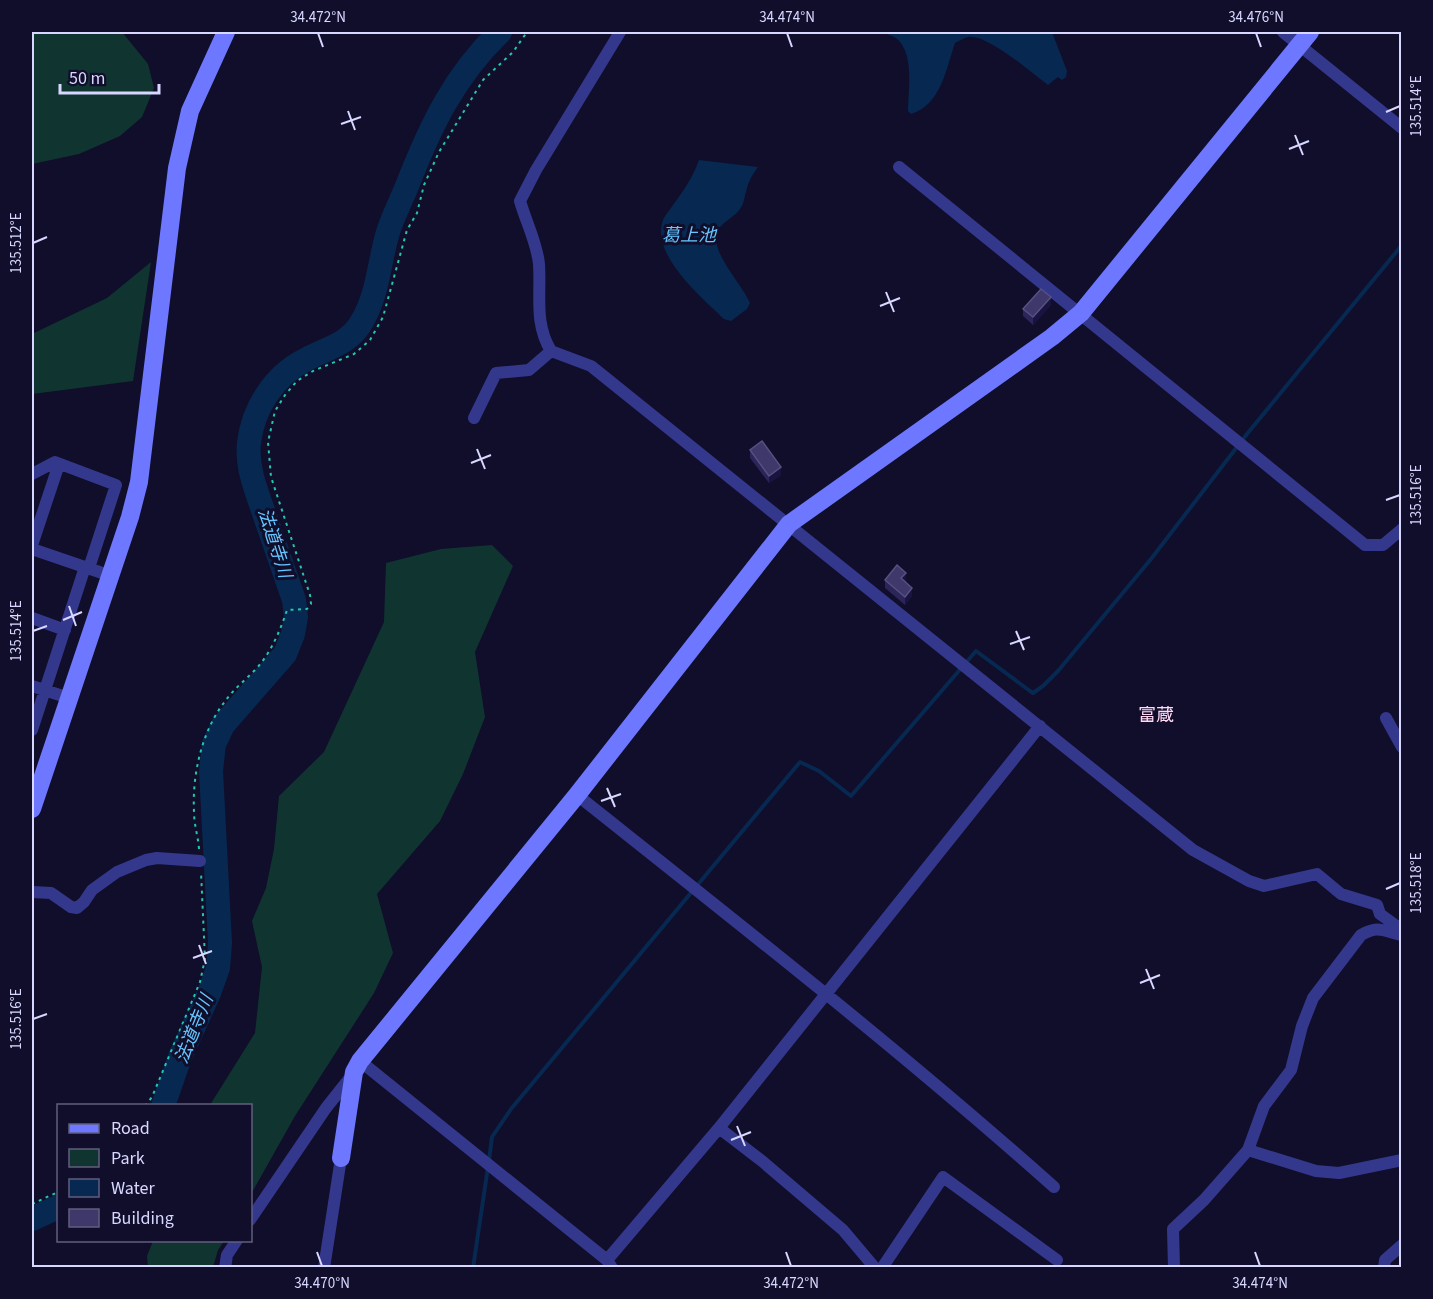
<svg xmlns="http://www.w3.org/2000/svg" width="1433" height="1299" font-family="'Source Sans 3','Noto Sans JP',sans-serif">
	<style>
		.green { fill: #103530 }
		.water { fill: #072850 }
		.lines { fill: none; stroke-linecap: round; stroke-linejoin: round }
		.stream { stroke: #072850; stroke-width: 4 }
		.river { stroke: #072850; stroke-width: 24 }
		.path { stroke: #23c6ae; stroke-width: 2; stroke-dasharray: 3 4.5; stroke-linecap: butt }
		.street { stroke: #34388d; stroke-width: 12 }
		.secondary { stroke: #6e77ff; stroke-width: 18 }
		.wall { fill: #2b2559 }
		.shaded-wall { fill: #18143f }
		.building { fill: #3e386b; stroke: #565182; stroke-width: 1.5 }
		.ticks { fill: none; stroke: #d8d7ff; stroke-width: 2 }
		.labels { text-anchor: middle; stroke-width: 6; stroke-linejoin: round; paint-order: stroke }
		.water-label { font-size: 18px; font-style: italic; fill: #65c5ff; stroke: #100e2a }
		.neighbourhood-label { font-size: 18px; fill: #ffd9f4; stroke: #100e2a }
		.neatline { fill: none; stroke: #d8d7ff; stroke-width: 2 }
		.ticks-label { font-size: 15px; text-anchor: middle; fill: #d8d7ff }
	</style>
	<rect width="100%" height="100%" fill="#100e2a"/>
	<path class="green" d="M32,32H122L148,64L154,88L142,117L120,136L79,154L32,164Z
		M151,262L133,381L32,394V334L107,298Z
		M492,545L513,566L475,652L485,717L463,774L440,821L377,894L393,953L374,993L295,1116L251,1194L250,1106L210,1105L255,1033L262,967L252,921L266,888L274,849L279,796L324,752L384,622L386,563L441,549Z
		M153,1241V1240L224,1241L218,1250L213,1267H148L147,1256Z"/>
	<path class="water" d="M879,32H1052L1067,71L1066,77L1062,80L1058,77L1048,85C1032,73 987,34 968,37C964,38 959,41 955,43C946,69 941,105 911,114L908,111C908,90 915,53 896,38C891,35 884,33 879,32Z
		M699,160L758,167C752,175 748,182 746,192C744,198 744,204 740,209C734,218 721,222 717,232C710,252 742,284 750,303L747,309L731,321L724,319C702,298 650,254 663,220C665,215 670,210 673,205C684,190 693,177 699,160Z"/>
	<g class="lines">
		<path class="stream" d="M489,1160L492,1137L511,1109L800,762L819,771L851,796L976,651L1030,691L1033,693L1043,686L1058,671L1151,559L1247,434L1402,245
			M473,1268L488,1167"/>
		<path class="river" d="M163,1106L180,1057L209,993L218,968L220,943L211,771L214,744L223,725L285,654L293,634L296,617L294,600C285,574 276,548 267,522C259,497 246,470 249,443C253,408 274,376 305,360C325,349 349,344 361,323C378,296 379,262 388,232C393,216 401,201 407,186C430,127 454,76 500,32
			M32,1219L58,1207"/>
		<path class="path" d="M199,849C198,836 194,824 194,812C192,774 202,730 226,700C236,686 251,676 261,663C273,648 281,628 287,610L307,609L311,604L310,595L271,477L268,442L275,411L285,395L297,381L313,371L354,354L370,340L383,317L407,230L417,213L424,185L439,152L483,80L513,52L527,32
			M145,1106L152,1097L200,982L205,959L201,872
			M32,1204L58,1192"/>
		<path class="street" d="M1283,32L1402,128
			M899,167L1365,545H1383L1402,529
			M551,351C534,323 541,296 539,264C537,243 526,222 520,201L536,170L620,32
			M474,418L496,373L529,370L551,351L591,366L1193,850L1249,881L1264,886L1317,874L1341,894L1377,905L1380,914L1402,930
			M32,474L55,462L116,485L89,568
			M32,545L59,464
			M32,549L111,576
			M32,618L65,630
			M32,686L69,698
			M1386,718L1402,747
			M32,730L85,567
			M577,795C738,923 900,1050 1054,1187
			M32,892L51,893L71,907L77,908L84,902L92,890L117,872L146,860L157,858L200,861
			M360,1061L607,1260L612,1268
			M719,1128L762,1161L843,1230L875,1268
			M1248,1150L1316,1171L1339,1173L1402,1160
			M250,1220L326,1108L353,1074
			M607,1260L719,1128L1040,726
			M225,1268L227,1255L237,1240
			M324,1268L341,1158
			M882,1268L943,1177L1057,1260
			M1174,1268L1173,1229L1204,1200L1248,1150L1264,1106L1291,1070L1302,1026L1313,998L1361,935C1379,925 1383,931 1401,935
			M1384,1268L1385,1260L1402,1245"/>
		<path class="secondary" d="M32,809L130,517L139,482L177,168L190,111L226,32
			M341,1158L354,1072L360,1061L577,795L789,524L1052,337L1081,313L1310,32"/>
	</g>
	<path class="wall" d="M1051,305L1033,325L1023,316V309Z
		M750,450L781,475L769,483L750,458Z
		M885,580H906L905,582L912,596L905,605L885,588Z"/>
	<path class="shaded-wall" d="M1051,297V305L1033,325V317Z
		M781,467V475L769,483V476Z
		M906,573V580L901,586V578Z
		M912,588V596L905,605V597Z"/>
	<path class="building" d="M1041,289L1051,297L1033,317L1023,309Z
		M762,441L781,467L769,476L750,450Z
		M897,565L906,573L901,578L912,588L905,597L885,580Z"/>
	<path class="ticks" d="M318,33L323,47M787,33L792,47M1256,33L1261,47M348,111L355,130M1386,112L1400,106M341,124L361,117M1295,135L1303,155M1289,149L1309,141M33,243L47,237M886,292L894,312M880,306L900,298M477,449L485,469M471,463L491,455M1386,500L1400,495M69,606L76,626M63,620L82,612M33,631L47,626M1016,631L1024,650M1010,644L1030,637M607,788L615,807M601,801L621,794M1386,889L1400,883M199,945L206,964M193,958L212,951M1146,969L1154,989M1140,983L1160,975M33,1019L47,1014M737,1126L745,1146M731,1140L751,1132M317,1252L322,1266M786,1252L791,1266M1255,1252L1260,1266"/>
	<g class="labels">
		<g class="water-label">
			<text x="689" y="241">葛上池</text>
			<text transform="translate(275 543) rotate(72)" y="6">法道寺川</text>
			<text transform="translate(194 1029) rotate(-68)" y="6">法道寺川</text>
		</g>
		<g class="neighbourhood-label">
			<text x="1156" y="721">富蔵</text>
		</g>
	</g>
	<rect width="1433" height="1299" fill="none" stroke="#100e2a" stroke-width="66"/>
	<rect x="57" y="1104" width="195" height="138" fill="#100e2a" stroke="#605e7f" stroke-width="1.5"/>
	<rect x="69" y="1124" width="30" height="9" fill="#6e77ff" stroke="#605e7f" stroke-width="1.5"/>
	<text x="111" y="1134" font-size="18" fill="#d8d7ff">Road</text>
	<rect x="69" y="1149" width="30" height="18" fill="#103530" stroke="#605e7f" stroke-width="1.5"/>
	<text x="111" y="1164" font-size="18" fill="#d8d7ff">Park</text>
	<rect x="69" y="1179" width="30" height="18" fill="#072850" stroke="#605e7f" stroke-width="1.5"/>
	<text x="111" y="1194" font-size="18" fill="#d8d7ff">Water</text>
	<rect x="69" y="1209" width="30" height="18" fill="#3e386b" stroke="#605e7f" stroke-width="1.5"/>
	<text x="111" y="1224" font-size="18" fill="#d8d7ff">Building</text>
	<path d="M60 84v9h99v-9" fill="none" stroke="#d8d7ff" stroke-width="3"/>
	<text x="69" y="84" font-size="18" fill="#d8d7ff" stroke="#100e2a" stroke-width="4.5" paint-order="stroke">50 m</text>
	<rect x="33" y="33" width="1367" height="1233" class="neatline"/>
	<g class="ticks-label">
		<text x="318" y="22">34.472°N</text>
		<text x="787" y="22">34.474°N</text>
		<text x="1256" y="22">34.476°N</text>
		<text transform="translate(1416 106) rotate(-90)" y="5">135.514°E</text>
		<text transform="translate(16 243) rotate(-90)" y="5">135.512°E</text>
		<text transform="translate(1416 495) rotate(-90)" y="5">135.516°E</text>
		<text transform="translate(16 631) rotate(-90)" y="5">135.514°E</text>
		<text transform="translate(1416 883) rotate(-90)" y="5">135.518°E</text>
		<text transform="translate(16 1019) rotate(-90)" y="5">135.516°E</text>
		<text x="322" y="1288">34.470°N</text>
		<text x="791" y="1288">34.472°N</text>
		<text x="1260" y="1288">34.474°N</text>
	</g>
</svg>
